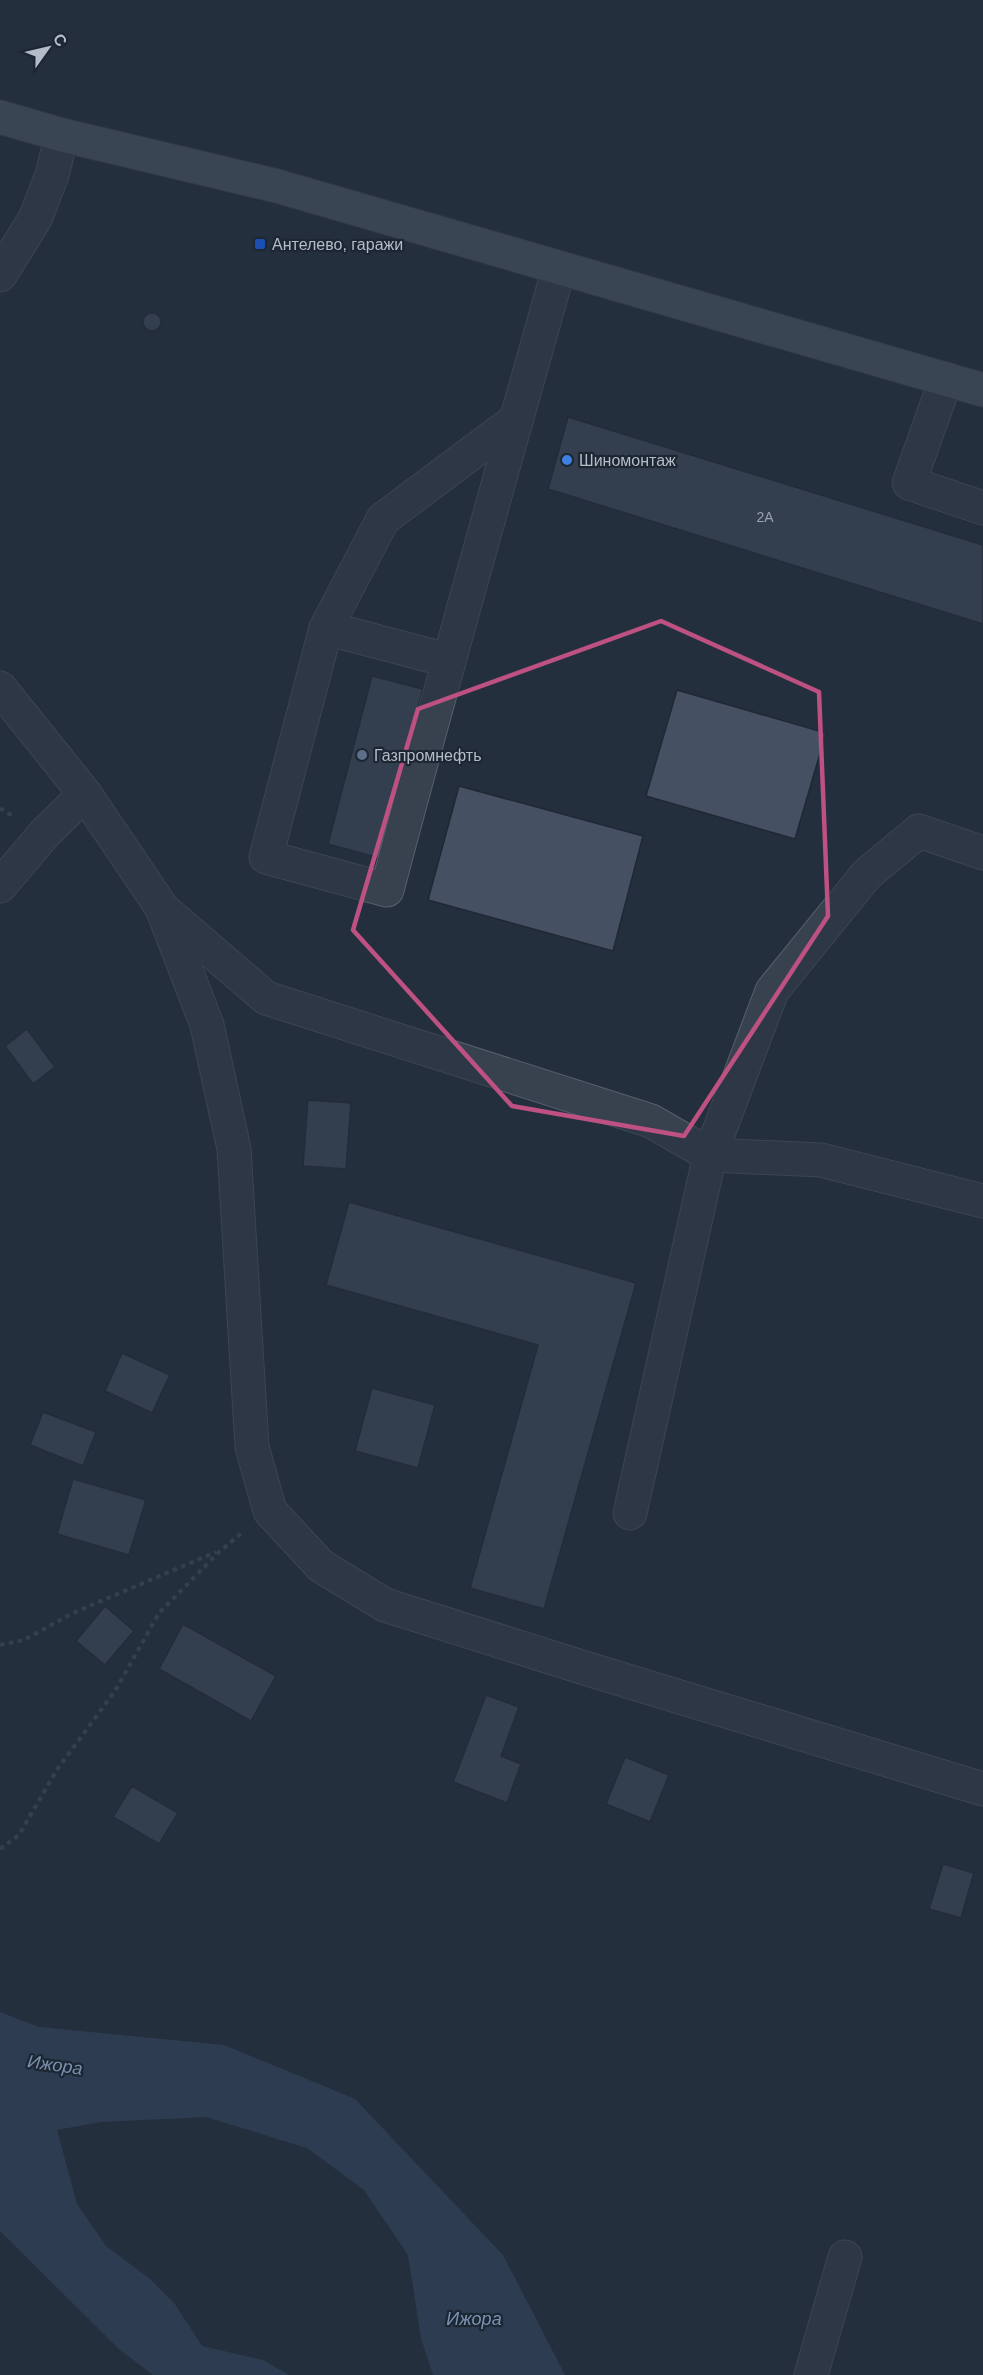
<svg xmlns="http://www.w3.org/2000/svg" width="983" height="2375" font-family="Arial,sans-serif">
	<style>
		.water { fill: #394c67 }
		.building { fill: #455162; stroke: #1f2835; stroke-width: 1.5 }
		.lines { fill: none; stroke-linecap: round; stroke-linejoin: round }
		.minor-casing { stroke: #565f6c; stroke-width: 35 }
		.major-casing { stroke: #414a57; stroke-width: 35 }
		.path { stroke: #44595c; stroke-width: 4; stroke-dasharray: 4.5 4.5; stroke-linecap: butt }
		.minor { stroke: #38414e; stroke-width: 33 }
		.major { stroke: #56606e; stroke-width: 33 }
		.marked { fill: none; stroke: #bd5182; stroke-width: 4.5; stroke-linejoin: round }
		.transit-dot { fill: #1a4fb4; stroke: #1d2633; stroke-width: 2 }
		.shop-dot { fill: #3f7fe0; stroke: #1d2633; stroke-width: 2 }
		.service-dot { fill: #5c6f8a; stroke: #1d2633; stroke-width: 2 }
		.labels { text-anchor: middle; stroke-width: 4.5; stroke-linejoin: round; paint-order: stroke }
		.number-label { font-size: 14px; fill: #98a1af }
		.poi-label { font-size: 16px; fill: #b4bcc9; stroke: #1d2633; text-anchor: start }
		.water-label { font-size: 18px; font-style: italic; fill: #7c92b1; stroke: #1d2633 }
	</style>
	<rect width="100%" height="100%" fill="#242f3e"/>
	<path class="water" d="M0,2012L39,2027L224,2045L355,2099L503,2255L565,2375H433L421,2338L408,2255L364,2190L307,2148L206,2117L101,2122L57,2130L77,2204L106,2246L150,2279L174,2303L202,2346L263,2360L289,2375H153L119,2349L0,2231Z"/>
	<path class="building" d="M143 322a9 9 0 1 1 18 0a9 9 0 1 1-18 0Z
		M568,417L983,545V624L548,489Z
		M372,676L423,689L379,858L328,844Z
		M677,690L826,733L795,839L646,796Z
		M459,786L643,836L613,951L428,900Z
		M27,1029L55,1067L33,1084L5,1046Z
		M308,1100L351,1103L346,1169L303,1166Z
		M349,1202L636,1283L544,1609L470,1588L538,1345L326,1285Z
		M122,1353L170,1375L152,1413L105,1391Z
		M372,1388L435,1405L418,1468L355,1451Z
		M43,1412L96,1432L83,1466L30,1445Z
		M73,1479L146,1500L129,1555L57,1534Z
		M105,1606L134,1631L105,1665L76,1641Z
		M183,1624L276,1676L251,1721L159,1669Z
		M486,1695L519,1707L501,1756L521,1764L507,1803L453,1782Z
		M625,1757L669,1775L650,1822L606,1804Z
		M132,1786L178,1813L159,1844L113,1817Z
		M943,1864L974,1873L961,1918L929,1909Z"/>
	<g class="lines">
		<g class="minor-casing">
			<path id="minor" d="M0,275L35,219L52,175L62,135
				M946,379L909,483L983,508
				M517,419L383,519L326,628L266,857L387,890C442,681 501,475 559,268
				M326,628L447,660
				M0,688L85,794L162,908L207,1025L234,1149L252,1447L270,1511L321,1566L385,1605L591,1670L983,1789
				M0,886L45,833L85,794
				M165,911L266,998L651,1121L710,1155L821,1160L983,1201
				M630,1513L710,1155L772,991L867,874L919,831L983,853
				M811,2375L845,2257"/>
		</g>
		<g class="major-casing">
			<path id="major" d="M0,117L62,135L277,186L983,390"/>
		</g>
		<path class="path" d="M0,808L14,817
			M0,1645L24,1640L73,1613L216,1552
			M0,1849L19,1835L56,1771L115,1691L159,1613L220,1551L243,1532"/>
		<use href="#minor" class="minor"/>
		<use href="#major" class="major"/>
	</g>
	<path d="M0 0H983V2375H0ZM661,621L819,692L828,916L684,1136L512,1106L353,930L418,709Z" fill="#242f3e" fill-opacity=".55" fill-rule="evenodd"/>
	<path class="marked" d="M661,621L819,692L828,916L684,1136L512,1106L353,930L418,709Z"/>
	<rect class="transit-dot" x="254" y="238" width="12" height="12" rx="3"/>
	<circle class="shop-dot" cx="567" cy="460" r="6"/>
	<circle class="service-dot" cx="362" cy="755" r="6"/>
	<g class="labels">
		<g class="number-label">
			<text x="765" y="522">2А</text>
		</g>
		<g class="poi-label">
			<text x="272" y="250">Антелево, гаражи</text>
			<text x="579" y="466">Шиномонтаж</text>
			<text x="374" y="761">Газпромнефть</text>
		</g>
		<g class="water-label">
			<text transform="translate(55 2065) rotate(8)" y="6">Ижора</text>
			<text x="474" y="2325">Ижора</text>
		</g>
	</g>
	<g transform="translate(48 48) rotate(56)" stroke="#1d2633" stroke-width="4.5" paint-order="stroke">
	<path d="M0-4.5L10 22L0 15L-10 22Z" fill="#b4bcc9"/>
	<text y="-9" font-size="16" font-weight="bold" text-anchor="middle" fill="#b4bcc9">С</text>
	</g>
</svg>
